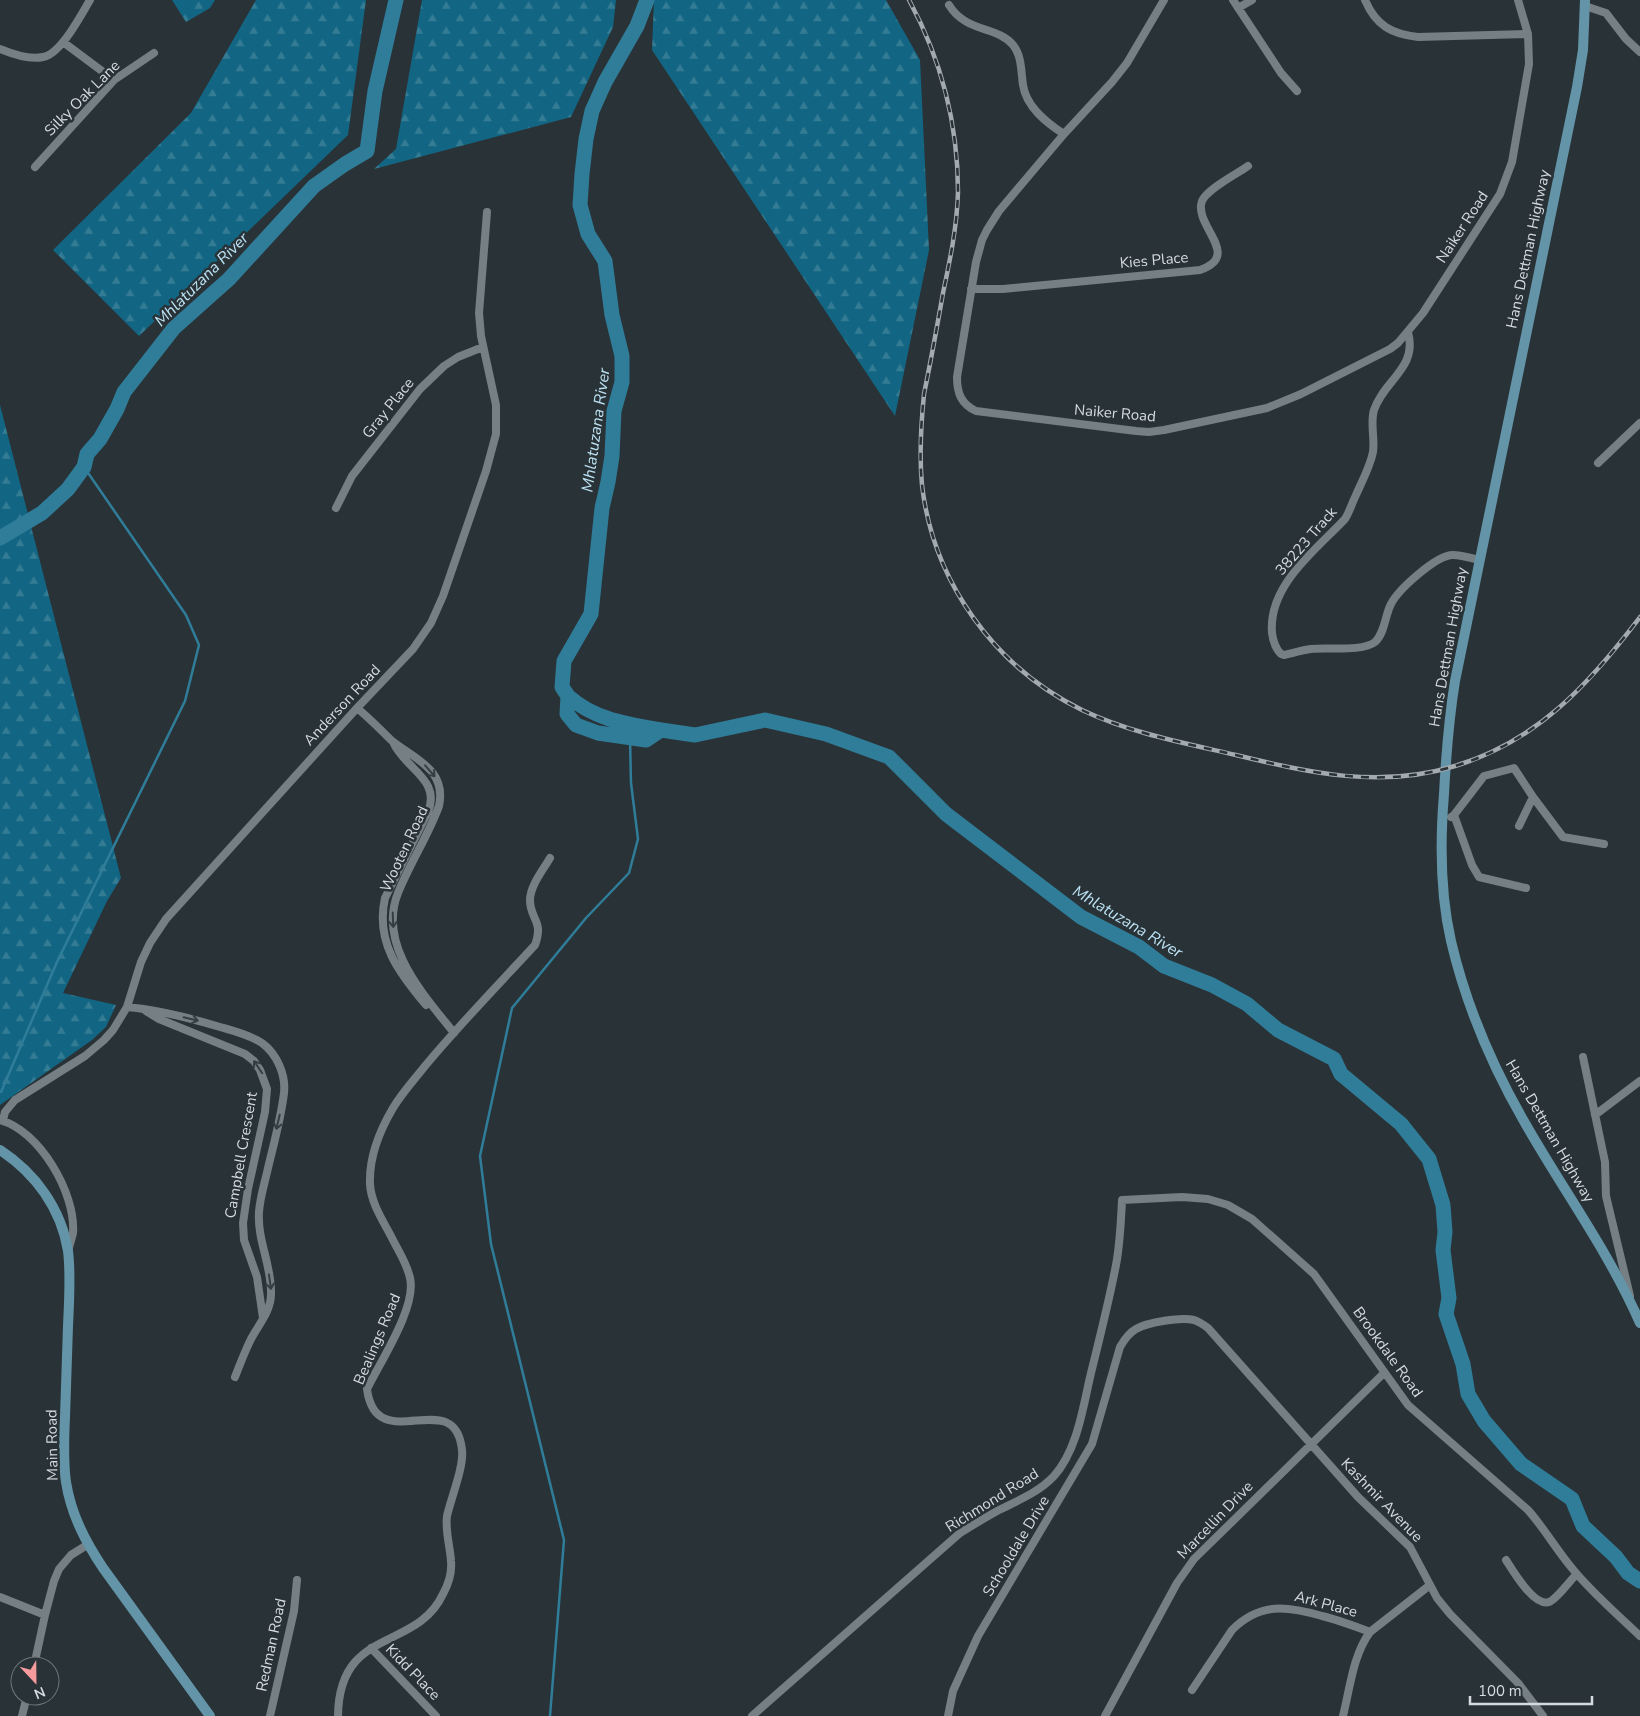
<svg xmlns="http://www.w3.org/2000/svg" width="1640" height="1716" font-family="'Nunito Sans',sans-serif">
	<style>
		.forest { fill: url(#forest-firs) }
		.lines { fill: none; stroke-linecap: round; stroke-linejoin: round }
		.stream { stroke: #307d9a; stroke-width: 2.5 }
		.river { stroke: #307d9a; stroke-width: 15 }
		.street { stroke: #757f84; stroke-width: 8 }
		.secondary { stroke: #6394a7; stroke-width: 10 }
		.rail-casing { stroke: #a4abae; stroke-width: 4.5 }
		.rail { stroke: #293337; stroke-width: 2.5; stroke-dasharray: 8; stroke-linecap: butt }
		.oneway { stroke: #343e43 }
		.labels { text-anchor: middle; stroke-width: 5; stroke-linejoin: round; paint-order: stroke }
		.street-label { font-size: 15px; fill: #d5dbde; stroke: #293337 }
		.water-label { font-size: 16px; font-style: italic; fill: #bce2f4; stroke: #293337 }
	</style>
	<defs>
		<pattern id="forest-firs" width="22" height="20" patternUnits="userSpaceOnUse" patternTransform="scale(1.25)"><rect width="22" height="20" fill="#126683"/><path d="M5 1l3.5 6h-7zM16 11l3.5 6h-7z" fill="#347b94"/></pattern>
	</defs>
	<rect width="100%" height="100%" fill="#293337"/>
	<path class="forest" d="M172,0H215L210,8L186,22Z
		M256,0H366L348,135L139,336L53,250L191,113Z
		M422,0H616L613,27L571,117L374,169L396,149Z
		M654,0H886L920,60L929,250L895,416L652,50Z
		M0,405L121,878L107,901L63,993L116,1005L106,1027L92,1040L0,1105Z"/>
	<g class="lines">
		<path class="stream" d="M1,1092L57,962L185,701L199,645L186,615L84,467
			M550,1716L564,1540L491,1244L480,1156L512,1008L586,918L629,873L638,839L631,783L630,738"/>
		<path class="river" d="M647,0L637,26L605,82L592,111L586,139L582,174L580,205L588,234L605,261L612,315L622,356V382L614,411L612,456L608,482L602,508L591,614L564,661L562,687L568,696L567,714L576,725L598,733L646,740L661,730L695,735L765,720L826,734L889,757L946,814L1081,917L1139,947L1164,966L1212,985L1247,1004L1278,1030L1334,1059L1341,1074L1401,1124L1429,1159L1443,1205L1445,1232L1443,1250L1449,1298L1446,1314L1463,1364L1468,1394L1484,1421L1521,1464L1572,1499L1583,1526L1616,1557L1628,1573L1640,1581
			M0,538L42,513L68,489L84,467L87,454L100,439L117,409L124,392L174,328L229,279L314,186L345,164L367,151L375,91L396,0
			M568,696C595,720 627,724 661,730"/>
		<path class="street" d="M1164,0L1127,63L1112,82L1064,134L999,211L987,230L982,240L976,262L957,377C957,393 961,404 976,411L1136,431L1149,432L1164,430L1267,408L1301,394L1390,349L1398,343L1423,313L1500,194L1512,162L1529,64L1528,34L1518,0
			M1233,0L1281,73L1297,91
			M1365,0C1376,26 1392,34 1418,37L1528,34
			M949,5C966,33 998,26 1013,45C1022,56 1021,72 1023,85C1026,107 1047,123 1064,134
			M1585,6L1606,13L1626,39L1640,52
			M1238,8L1252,0
			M63,42L114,80
			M0,49C12,54 30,60 43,57C61,54 81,15 90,0
			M35,167L114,80L154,53
			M971,289H1003L1200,270C1243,255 1193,226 1202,201C1207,189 1237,174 1248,166
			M1408,332C1418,368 1384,380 1374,410C1370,423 1375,438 1373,452C1370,467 1362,481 1356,495C1352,503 1350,511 1345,519C1316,550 1268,585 1272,633C1273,641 1275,648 1281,654L1284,655C1293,653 1302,650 1311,649C1327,647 1363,652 1375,642C1385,633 1385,615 1391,604C1398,590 1436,555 1453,555C1461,555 1471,558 1479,560
			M1598,463L1640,423
			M336,508L352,476L420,389L444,366L458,357L483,347
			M357,708C369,718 380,729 391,740C414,759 447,769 439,806C428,836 410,863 398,893C377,945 424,995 454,1033
			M394,744C407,770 441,780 428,812L385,898C375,942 399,973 426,1005
			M1533,797L1563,837L1604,844
			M1454,815L1484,776L1514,768L1533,797L1519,826
			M1451,817L1454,815L1472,865L1479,877L1526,888
			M127,1007C159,1010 190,1018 220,1027C234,1031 250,1035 262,1043C277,1054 286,1075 284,1093C281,1118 274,1143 268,1168C265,1182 260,1197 259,1212C257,1240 272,1266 271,1294C271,1311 259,1324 251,1339C245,1351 240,1364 235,1377
			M146,1011L159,1019L245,1054L254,1061L260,1070L267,1089L265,1112L248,1189L243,1223L244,1240L257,1277L263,1318
			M1583,1057L1605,1162L1606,1196L1630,1296
			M1595,1115L1640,1081
			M0,1120C39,1130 76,1193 73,1233C72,1238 70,1243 69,1248
			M3,1120L5,1112L15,1100L85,1056L104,1040L113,1030L127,1007L141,962L150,943L166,919L357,708L413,649L431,623L443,596L486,471L496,434V405L481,336L479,313L487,212
			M1506,1560C1513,1571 1534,1607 1549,1602C1557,1599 1570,1580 1577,1574
			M0,1597L45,1615
			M371,1648L436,1716
			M34,1666L45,1615L54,1581L59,1569L71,1555L87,1545
			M1192,1690L1232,1630C1260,1602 1287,1606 1322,1616C1339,1620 1354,1626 1370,1632
			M22,1716L27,1696
			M270,1716L294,1611L297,1580
			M338,1716C339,1626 416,1652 443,1594C448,1585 452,1572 451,1561C450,1546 445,1531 447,1516C451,1498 464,1467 462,1450C455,1383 376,1459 367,1389C380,1362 417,1307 410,1278C407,1264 399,1252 393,1240C384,1222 371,1204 370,1184C369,1158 380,1130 393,1108C402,1093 414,1080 425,1066C460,1024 498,985 535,945C544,920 530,920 530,900C530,886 543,870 550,858
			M752,1716L960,1533C973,1525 986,1517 999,1510C1019,1500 1039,1492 1054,1476C1078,1449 1083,1406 1091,1373C1100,1337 1109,1301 1116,1265C1120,1244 1121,1222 1122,1200L1182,1197L1208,1199L1228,1205L1252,1219L1314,1274L1408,1405L1528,1510C1544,1528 1556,1549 1571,1567C1591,1592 1616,1613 1640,1636
			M948,1716L953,1691L978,1636L1092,1444L1120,1347C1124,1340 1129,1333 1136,1329C1148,1322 1181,1317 1194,1320C1200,1322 1204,1325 1208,1328L1358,1497L1410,1547L1437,1598L1450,1614L1518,1683L1543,1716
			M1105,1716L1177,1583L1194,1559L1384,1373
			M1343,1716C1350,1688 1353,1655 1370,1632L1430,1585"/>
		<path class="secondary" d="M1585,0L1583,50L1577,87L1455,681C1449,718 1446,756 1444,794C1440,842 1440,893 1451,941C1466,1005 1492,1066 1525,1123C1563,1190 1609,1252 1640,1323
			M0,1150C35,1173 61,1208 68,1251C71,1275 69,1302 68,1326C67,1357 66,1387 65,1417C64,1438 63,1461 66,1482C71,1514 85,1541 103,1568L210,1716"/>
		<g class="rail-casing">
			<path id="rail" d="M909,0C941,59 958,125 958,192C957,227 950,260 943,293C937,327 931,360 924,394C921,424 919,454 922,485C933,581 994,667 1082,710C1130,733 1184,743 1236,755C1310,773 1380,789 1455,766C1538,741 1590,683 1640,617"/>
		</g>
		<use href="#rail" class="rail"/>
	</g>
	<defs><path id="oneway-shaft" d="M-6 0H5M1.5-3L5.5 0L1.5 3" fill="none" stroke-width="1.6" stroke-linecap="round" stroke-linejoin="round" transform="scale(1.25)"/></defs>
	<g class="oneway">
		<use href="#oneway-shaft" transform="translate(430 771) rotate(49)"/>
		<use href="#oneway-shaft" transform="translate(393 920) rotate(88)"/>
		<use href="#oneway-shaft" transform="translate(191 1019) rotate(13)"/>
		<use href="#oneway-shaft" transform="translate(258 1067) rotate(-124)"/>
		<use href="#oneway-shaft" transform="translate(278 1122) rotate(103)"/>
		<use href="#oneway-shaft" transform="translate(270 1282) rotate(82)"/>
	</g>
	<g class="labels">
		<g class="street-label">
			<text transform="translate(82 98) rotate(-45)" y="5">Silky Oak Lane</text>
			<text transform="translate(1462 227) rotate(-57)" y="5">Naiker Road</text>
			<text transform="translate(1528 249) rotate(-78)" y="5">Hans Dettman Highway</text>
			<text transform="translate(1154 260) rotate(-5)" y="5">Kies Place</text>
			<text transform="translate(388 408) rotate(-51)" y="5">Gray Place</text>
			<text transform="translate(1115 413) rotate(5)" y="5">Naiker Road</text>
			<text transform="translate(1306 541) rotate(-49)" y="5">38223 Track</text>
			<text transform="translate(1448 647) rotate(-80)" y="5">Hans Dettman Highway</text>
			<text transform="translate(342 705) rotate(-47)" y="5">Anderson Road</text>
			<text transform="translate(404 849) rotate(-65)" y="5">Wooten Road</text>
			<text transform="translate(1550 1131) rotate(60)" y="5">Hans Dettman Highway</text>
			<text transform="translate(241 1155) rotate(-80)" y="5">Campbell Crescent</text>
			<text transform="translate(377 1339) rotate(-67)" y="5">Bealings Road</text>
			<text transform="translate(1388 1352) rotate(54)" y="5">Brookdale Road</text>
			<text transform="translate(52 1445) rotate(-91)" y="5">Main Road</text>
			<text transform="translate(992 1500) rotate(-32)" y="5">Richmond Road</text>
			<text transform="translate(1382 1500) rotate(46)" y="5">Kashmir Avenue</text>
			<text transform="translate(1215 1520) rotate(-46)" y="5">Marcellin Drive</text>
			<text transform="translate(1016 1546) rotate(-59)" y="5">Schooldale Drive</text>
			<text transform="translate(1326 1604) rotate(15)" y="5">Ark Place</text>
			<text transform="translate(271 1645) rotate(-78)" y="5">Redman Road</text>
			<text transform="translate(413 1672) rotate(46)" y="5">Kidd Place</text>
		</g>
		<g class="water-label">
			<text transform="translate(201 279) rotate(-45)" y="6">Mhlatuzana River</text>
			<text transform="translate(595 430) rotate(-82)" y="6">Mhlatuzana River</text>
			<text transform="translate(1128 921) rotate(31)" y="6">Mhlatuzana River</text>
		</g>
	</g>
	<g transform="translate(35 1681) rotate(158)"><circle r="24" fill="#293337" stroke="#6e767a"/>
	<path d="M0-4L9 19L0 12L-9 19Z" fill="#f59b9e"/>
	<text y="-8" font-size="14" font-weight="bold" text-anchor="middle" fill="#d5dbde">N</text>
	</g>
	<path d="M1470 1696v8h122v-8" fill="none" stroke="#d5dbde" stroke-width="2.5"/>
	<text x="1478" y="1696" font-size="15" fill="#d5dbde" stroke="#293337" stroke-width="4" paint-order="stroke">100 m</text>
</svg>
